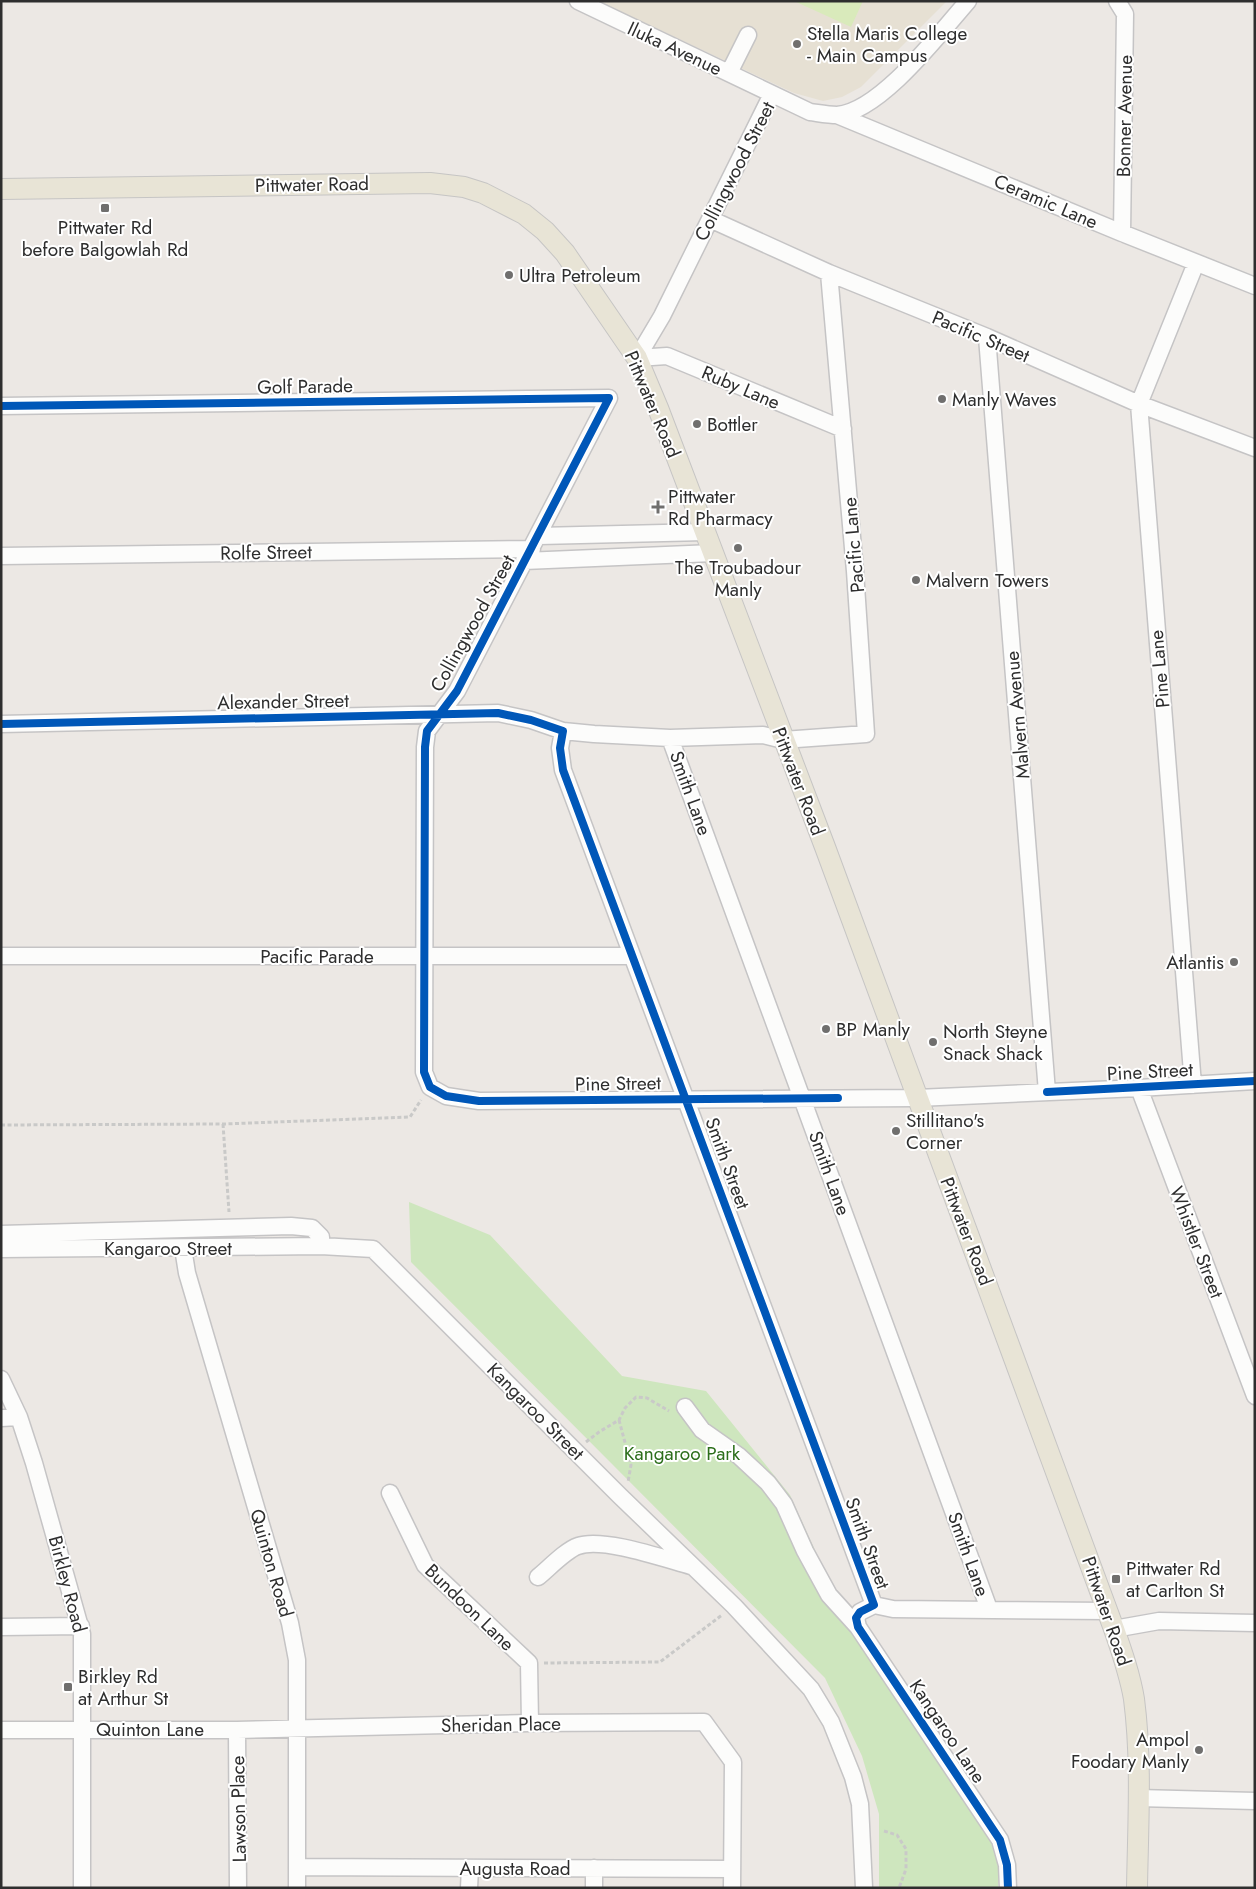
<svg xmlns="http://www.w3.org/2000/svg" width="1256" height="1889" font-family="Jost,sans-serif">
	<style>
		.education { fill: #e6e0d3 }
		.green { fill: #cee6be }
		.pitch { fill: #d9eabb }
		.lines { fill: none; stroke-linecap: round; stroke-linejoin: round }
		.minor-casing { stroke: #c5c4c5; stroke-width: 19 }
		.major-casing { stroke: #c6c5c4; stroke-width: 22 }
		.path { stroke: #c9c9c8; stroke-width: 3; stroke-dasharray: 4 2.5; stroke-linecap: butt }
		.minor { stroke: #fcfcfb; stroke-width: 16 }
		.major { stroke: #e8e4d6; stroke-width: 20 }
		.cycleway-casing { stroke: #fff; stroke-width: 11 }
		.cycleway { stroke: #0057b8; stroke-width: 8 }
		.poi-dot { fill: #706f6e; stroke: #fff; stroke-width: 2 }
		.labels { text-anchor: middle; stroke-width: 4; stroke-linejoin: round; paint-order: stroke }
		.poi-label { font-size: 19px; fill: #2e2e2e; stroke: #fff; text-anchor: start }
		.street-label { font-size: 19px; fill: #2e2e2e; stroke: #fff }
		.park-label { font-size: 19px; fill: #2c6e1b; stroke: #fff }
	</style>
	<rect width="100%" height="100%" fill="#ece8e4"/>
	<path class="education" d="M598,1H947L861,87L842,97L823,101L794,93Z"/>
	<path class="green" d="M409,1202L490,1235L622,1376L706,1391L790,1495L836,1597L992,1844L999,1870L998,1888H879V1814L862,1756L825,1678L411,1262Z"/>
	<path class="pitch" d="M794,1H863L851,27Z"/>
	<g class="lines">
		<g class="minor-casing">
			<path id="minor" d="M578,1L810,112C818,113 828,115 837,115C880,112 940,33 968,1
				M1117,1L1125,14L1122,233
				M729,73L748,35
				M837,115L1122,233L1255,286
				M710,219L829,273L987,337L1139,404L1255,448
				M987,337L1047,1092
				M637,358L662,316L772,94
				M637,358L667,356L843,429
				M1,406L609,398L457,691L427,731L425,747L424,1072L430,1087L446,1096L479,1101L917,1098L1139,1088L1255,1081
				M539,536L705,532
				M1,556L532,549
				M524,561L713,553
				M1,724L498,713L531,720L563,731L594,734L670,738L763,735L783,740L866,734L855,571L829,273
				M563,731L560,748L563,770L874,1605
				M670,738L989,1609
				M1,956H632
				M1193,1085L1139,404L1196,263
				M1139,1088L1255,1396
				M1,1234L291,1226L312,1228L321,1237V1246
				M183,1248L187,1273L290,1623L297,1660V1888
				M1,1249L321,1246L373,1249L620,1496L734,1606L811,1689L831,1722L853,1777L860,1804L864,1888
				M1,1379L19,1417L34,1463L82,1634V1888
				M685,1407L702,1430L739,1456L768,1483L784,1504L805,1551L829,1595L858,1627
				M1,1418L19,1417
				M390,1493L425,1565L529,1663L530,1723
				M538,1577C548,1569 566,1550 578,1546C603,1537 665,1559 691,1566
				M874,1605L860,1612L856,1618L858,1627L1000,1840L1007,1865L1008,1888
				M874,1605L893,1609L1108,1611
				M1,1627L81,1626
				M1114,1629L1159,1621L1255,1623
				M1,1730H237L530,1723L704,1722L733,1762L732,1888
				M237,1730L238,1888
				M1138,1798L1255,1801
				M297,1867L732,1869
				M469,1888L470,1868
				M594,1888V1868"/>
		</g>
		<g class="major-casing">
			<path id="major" d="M1,189L430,183L464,187L483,193L524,214L545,231L565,253L637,358L658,408L825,847L1114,1629C1122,1652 1130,1675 1134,1699C1142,1761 1138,1825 1137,1888"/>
		</g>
		<path class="path" d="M223,1124L229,1212
			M1,1125L223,1124L410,1117L421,1100
			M619,1420L631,1465L628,1482
			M586,1442L599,1432L619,1420L625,1408L636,1397L647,1398L669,1411
			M544,1663L660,1662L722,1615
			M884,1831L897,1835L906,1849V1869L899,1888"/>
		<use href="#minor" class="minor"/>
		<use href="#major" class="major"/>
		<g class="cycleway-casing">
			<path id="cycleway" d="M1,406L609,398L457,691L427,731L425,747L424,1072L430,1087L446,1096L479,1101L838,1098
				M1,724L498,713L531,720L563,731L560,748L563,770L874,1605L860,1612L856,1618L858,1627L1000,1840L1007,1865L1008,1888
				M1047,1092L1255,1081"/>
		</g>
		<use href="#cycleway" class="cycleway"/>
	</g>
	<g class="poi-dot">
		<circle cx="797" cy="44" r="5"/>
		<rect x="100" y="203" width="10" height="10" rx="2.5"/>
		<circle cx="509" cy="275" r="5"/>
		<circle cx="942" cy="399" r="5"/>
		<circle cx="697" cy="424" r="5"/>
		<path d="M655.5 499.5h5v5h5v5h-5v5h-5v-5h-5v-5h5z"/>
		<circle cx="738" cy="548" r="5"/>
		<circle cx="916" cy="580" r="5"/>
		<circle cx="1234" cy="962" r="5"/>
		<circle cx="826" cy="1029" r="5"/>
		<circle cx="933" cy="1042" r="5"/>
		<circle cx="896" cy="1131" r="5"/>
		<rect x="1111" y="1574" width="10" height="10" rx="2.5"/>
		<rect x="63" y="1682" width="10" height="10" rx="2.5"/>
		<circle cx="1199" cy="1750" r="5"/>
	</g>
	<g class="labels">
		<g class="poi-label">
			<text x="807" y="40">Stella Maris College<tspan x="807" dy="22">- Main Campus</tspan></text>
			<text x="105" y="234" text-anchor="middle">Pittwater Rd<tspan x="105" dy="22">before Balgowlah Rd</tspan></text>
			<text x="519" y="282">Ultra Petroleum</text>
			<text x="952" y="406">Manly Waves</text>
			<text x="707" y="431">Bottler</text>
			<text x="668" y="503">Pittwater<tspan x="668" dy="22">Rd Pharmacy</tspan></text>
			<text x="738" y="574" text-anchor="middle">The Troubadour<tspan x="738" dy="22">Manly</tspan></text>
			<text x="926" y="587">Malvern Towers</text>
			<text x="1224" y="969" text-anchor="end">Atlantis</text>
			<text x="836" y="1036">BP Manly</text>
			<text x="943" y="1038">North Steyne<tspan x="943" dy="22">Snack Shack</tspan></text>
			<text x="906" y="1127">Stillitano's<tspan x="906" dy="22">Corner</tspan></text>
			<text x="1126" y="1575">Pittwater Rd<tspan x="1126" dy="22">at Carlton St</tspan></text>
			<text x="78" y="1683">Birkley Rd<tspan x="78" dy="22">at Arthur St</tspan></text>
			<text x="1189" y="1746" text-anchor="end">Ampol<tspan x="1189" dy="22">Foodary Manly</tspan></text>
		</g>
		<g class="street-label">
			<text transform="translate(675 48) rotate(25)" y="7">Iluka Avenue</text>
			<text transform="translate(1124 116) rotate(-89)" y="7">Bonner Avenue</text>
			<text transform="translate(734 171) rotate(-63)" y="7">Collingwood Street</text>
			<text transform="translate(312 184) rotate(-1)" y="7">Pittwater Road</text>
			<text transform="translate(1046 201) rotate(23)" y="7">Ceramic Lane</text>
			<text transform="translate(981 336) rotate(23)" y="7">Pacific Street</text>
			<text transform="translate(305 386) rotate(-1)" y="7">Golf Parade</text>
			<text transform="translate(741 387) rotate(23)" y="7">Ruby Lane</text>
			<text transform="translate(653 404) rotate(67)" y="7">Pittwater Road</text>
			<text transform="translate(853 545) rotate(-95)" y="7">Pacific Lane</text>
			<text transform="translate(266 552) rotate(-1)" y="7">Rolfe Street</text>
			<text transform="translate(472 623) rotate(-61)" y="7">Collingwood Street</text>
			<text transform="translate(1159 669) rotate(-95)" y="7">Pine Lane</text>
			<text transform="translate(283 701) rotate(-1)" y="7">Alexander Street</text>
			<text transform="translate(1017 715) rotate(-95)" y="7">Malvern Avenue</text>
			<text transform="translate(799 781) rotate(69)" y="7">Pittwater Road</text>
			<text transform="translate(691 793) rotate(70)" y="7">Smith Lane</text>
			<text x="317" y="963">Pacific Parade</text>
			<text transform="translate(1150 1071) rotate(-3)" y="7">Pine Street</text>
			<text transform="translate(618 1083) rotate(-1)" y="7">Pine Street</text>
			<text transform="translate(728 1163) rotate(70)" y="7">Smith Street</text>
			<text transform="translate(830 1173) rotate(70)" y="7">Smith Lane</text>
			<text transform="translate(967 1231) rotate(69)" y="7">Pittwater Road</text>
			<text transform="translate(1197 1242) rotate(69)" y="7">Whistler Street</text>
			<text x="168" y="1255">Kangaroo Street</text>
			<text transform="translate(536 1411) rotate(45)" y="7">Kangaroo Street</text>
			<text transform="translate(868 1543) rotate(70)" y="7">Smith Street</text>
			<text transform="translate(969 1554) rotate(70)" y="7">Smith Lane</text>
			<text transform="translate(272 1563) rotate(74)" y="7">Quinton Road</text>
			<text transform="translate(68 1584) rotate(75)" y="7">Birkley Road</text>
			<text transform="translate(470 1607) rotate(44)" y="7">Bundoon Lane</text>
			<text transform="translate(1107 1611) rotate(71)" y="7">Pittwater Road</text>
			<text transform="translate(501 1724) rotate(-1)" y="7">Sheridan Place</text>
			<text x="150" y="1736">Quinton Lane</text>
			<text transform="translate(948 1731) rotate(56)" y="7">Kangaroo Lane</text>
			<text transform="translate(238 1809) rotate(-91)" y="7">Lawson Place</text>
			<text x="515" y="1875">Augusta Road</text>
		</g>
		<g class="park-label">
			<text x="682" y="1460">Kangaroo Park</text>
		</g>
	</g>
	<rect width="1256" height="1889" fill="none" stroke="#2e2e2e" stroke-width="5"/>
</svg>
